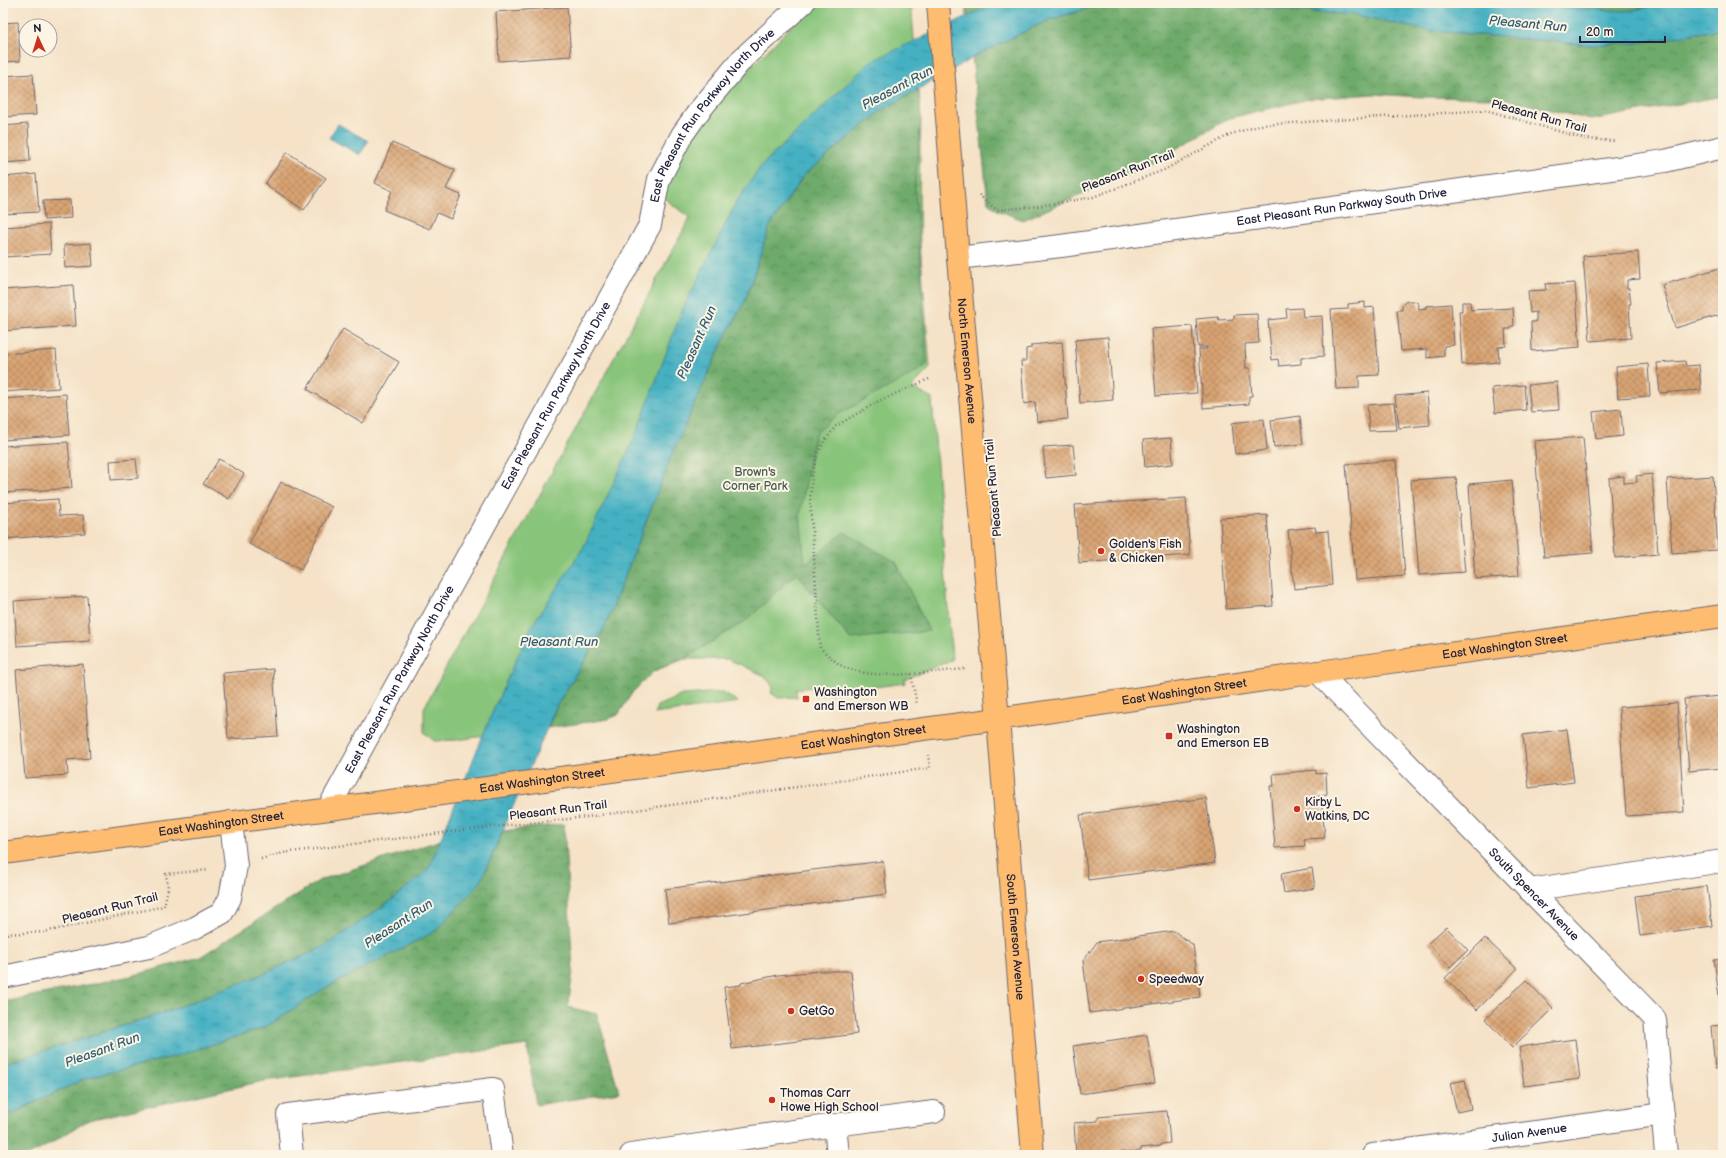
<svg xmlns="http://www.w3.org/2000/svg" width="1726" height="1158" font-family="'Balsamiq Sans',sans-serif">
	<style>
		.green { fill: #88c47a; stroke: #55735a }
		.forest { fill: url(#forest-crowns); stroke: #486652 }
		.water { fill: url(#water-ripples); stroke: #33697e }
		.building { fill: url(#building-cross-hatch) }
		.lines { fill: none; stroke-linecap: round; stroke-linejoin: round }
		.minor-casing { stroke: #6c656c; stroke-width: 24 }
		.major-casing { stroke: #6c656c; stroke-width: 24 }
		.path { stroke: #6c656c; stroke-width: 2.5; stroke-dasharray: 1 3; stroke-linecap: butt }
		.minor { stroke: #fff; stroke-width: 22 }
		.major { stroke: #fdbc70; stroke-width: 22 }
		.poi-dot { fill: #c8321e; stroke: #fcf5e5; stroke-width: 1.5 }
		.labels { text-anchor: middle; stroke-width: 4; stroke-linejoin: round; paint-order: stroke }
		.street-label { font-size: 12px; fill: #22223b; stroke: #fcf5e5 }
		.park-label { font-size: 12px; fill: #465b51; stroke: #fcf5e5 }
		.poi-label { font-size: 12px; fill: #22223b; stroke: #fcf5e5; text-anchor: start }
		.water-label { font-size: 13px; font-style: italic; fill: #305b71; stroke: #fcf5e5 }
	</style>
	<defs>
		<pattern id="forest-crowns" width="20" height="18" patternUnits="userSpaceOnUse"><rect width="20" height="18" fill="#6eaa6a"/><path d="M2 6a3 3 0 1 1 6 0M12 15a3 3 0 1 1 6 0" fill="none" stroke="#5a8a58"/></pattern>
		<pattern id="water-ripples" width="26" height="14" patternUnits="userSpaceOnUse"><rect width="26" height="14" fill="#44b0c2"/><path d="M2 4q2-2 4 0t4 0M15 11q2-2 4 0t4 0" fill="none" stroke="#388f9f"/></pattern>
		<pattern id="building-cross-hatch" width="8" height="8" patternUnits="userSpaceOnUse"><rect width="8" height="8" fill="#d9a473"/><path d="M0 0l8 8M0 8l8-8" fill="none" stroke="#b08560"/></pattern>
	</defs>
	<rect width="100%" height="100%" fill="#fcf5e5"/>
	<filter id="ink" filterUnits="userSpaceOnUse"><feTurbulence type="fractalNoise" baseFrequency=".025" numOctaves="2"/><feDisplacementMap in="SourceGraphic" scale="8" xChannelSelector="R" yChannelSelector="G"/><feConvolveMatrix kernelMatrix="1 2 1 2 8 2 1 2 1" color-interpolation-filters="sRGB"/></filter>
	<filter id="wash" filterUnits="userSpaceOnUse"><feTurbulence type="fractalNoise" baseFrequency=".012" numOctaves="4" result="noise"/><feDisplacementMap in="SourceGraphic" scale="16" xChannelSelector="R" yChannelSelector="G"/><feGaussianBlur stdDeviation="0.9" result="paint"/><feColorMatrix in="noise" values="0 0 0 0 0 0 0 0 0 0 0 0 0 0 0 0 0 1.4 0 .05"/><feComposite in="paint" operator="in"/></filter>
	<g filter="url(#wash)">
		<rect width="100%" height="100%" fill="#f5e2c7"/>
		<path class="green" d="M818,3H911L921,119L919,191L920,243L930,368L912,387L932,399L952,660L905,679V683L814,695L812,687L796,689L797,697L778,698L771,693L773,687L765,676L728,659H684L654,671L632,693L618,715L608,719L456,740L434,741L424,732V708L690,218L661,196L680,155L720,99L804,13Z
			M723,692L738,702L654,714L657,706L682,695Z"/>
		<path class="forest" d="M966,3H999L967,16Z
			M1106,3H1202L1356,15L1425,30L1591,45L1636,43L1723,29V96L1591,120L1502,98L1422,97L1373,94L1309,99L1230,118L1139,170L1023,220L997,210L988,202L972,57L1049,20Z
			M1525,3H1674L1626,11L1551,7Z
			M919,90L921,119L915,186L927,365L908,377L837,415L815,434L800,515L805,564L844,532L896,562L929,631L850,639L796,573L747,620L684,659L654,671L632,693L618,715L608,719L548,728L557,705L605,627L672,452L722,343L745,301L770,226L804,175L882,110Z
			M564,824L573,971L568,1007L597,1014L619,1092L536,1105L527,1045L264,1081L89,1120L41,1149L28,1155H3V1116L13,1113L84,1079L176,1056L266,1027L480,883L503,831Z
			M441,840L429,870L389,902L327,945L266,973L163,1013L3,1064V1002L131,976L200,957L320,880Z"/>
		<path class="water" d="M999,3H1106L1049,20L983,52L882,110L804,175L770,226L745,301L722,343L673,452L605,627L557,705L480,883L434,932L325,988L266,1027L176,1056L84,1079L13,1113L3,1116V1064L163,1013L266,973L327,945L389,902L428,870L495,706L531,627L583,548L635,437L681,313L737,201L761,166L870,62L983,9Z
			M1202,3H1525L1551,7L1626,11L1674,3H1723V29L1636,43L1591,45L1425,30L1356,15Z
			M338,124L368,141L360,155L329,138Z"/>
		<g id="blocks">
			<path class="building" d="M474,3H505V4L474,6Z
				M567,7L571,56L499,61L496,12Z
				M18,22L20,61L3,62V23Z
				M33,74L36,115L3,117V76Z
				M28,124L30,161L3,163V126Z
				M392,143L455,170L446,189L461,195L451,219L437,213L430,229L384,210L392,191L375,183Z
				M287,152L326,178L304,210L265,184Z
				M36,174L39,212L3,214V177Z
				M70,200L71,218L44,220L43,201Z
				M49,224L51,254L3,257V227Z
				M91,243L93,266L65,268L64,245Z
				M1638,252L1640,279L1627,280V288H1629L1631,304H1629L1631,338L1590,341L1583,256Z
				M1723,267V314L1675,328L1662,285Z
				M1560,283V284L1575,283L1580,347L1532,351L1531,322H1536V312L1530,313L1528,291L1546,290L1545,284Z
				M73,285L76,326L3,331V290Z
				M1406,301H1414L1418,303L1419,309L1426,308V306L1451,304L1454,345L1444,346V356L1427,358V349L1401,351L1397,310H1402V305Z
				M1365,302V308L1374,307L1379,375L1359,376V388L1336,389L1331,310L1348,309V304Z
				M1462,302H1470L1471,310L1513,308L1514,326H1511V329H1505L1506,346L1498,347L1499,362L1462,365L1459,311H1462Z
				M1302,308L1303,317L1322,316L1324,356L1301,358V364L1279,366L1278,359L1272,360L1268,320L1287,318L1286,309Z
				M1257,314L1259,343L1245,344L1246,368H1250L1252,396H1249V404L1203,408L1199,349H1207V347H1198L1196,319L1218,317L1219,320L1234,319V315Z
				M1192,326L1197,393L1156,396L1151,329Z
				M343,329L399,362L363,423L307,389Z
				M1108,337L1113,400L1080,403L1075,340Z
				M1062,342L1068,419L1037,422L1035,402L1024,404L1021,361H1026V349L1031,348V345Z
				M56,350L59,388L3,392V354Z
				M1685,361L1686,366L1699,365L1701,390L1660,393L1657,363Z
				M1648,364L1650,396L1618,398L1616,367Z
				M1557,382L1559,410L1531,412L1528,385Z
				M1524,385L1526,410L1495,413L1492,388Z
				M1427,393L1430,425L1399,428L1395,396Z
				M66,394L69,435L3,440V399Z
				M1394,403L1397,430L1369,431L1367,405Z
				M1621,409L1623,436L1596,439L1593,412Z
				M1300,416L1303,444L1274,447L1271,420Z
				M1264,419L1267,450L1235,454L1232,423Z
				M1583,437L1593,553L1544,557L1534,441Z
				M1171,438L1173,464L1145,467L1143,440Z
				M68,442L72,488L3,493V446Z
				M1073,445L1076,475L1046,478L1043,447Z
				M136,459L138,478L111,480L110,461Z
				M219,459L244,474L229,499L203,484Z
				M1396,460L1405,576L1355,580L1346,464Z
				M1652,474L1658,554L1615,558L1609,478L1624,476V483L1637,482L1636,476Z
				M1713,476L1718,550L1672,553L1667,479Z
				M1456,477L1465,572L1419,575L1411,480Z
				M1512,480L1519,576L1475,579L1469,484Z
				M281,482L332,507L301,570L249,544Z
				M1186,498L1190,555L1079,563L1075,505Z
				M58,499L59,516L83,515L85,533L3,539V503Z
				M1267,515L1273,606L1226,609L1220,518Z
				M1315,527L1316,532L1328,531L1332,585L1294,589L1288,530Z
				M87,596L90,641L17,646L14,601Z
				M83,664L90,758L67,760L68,775L25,778L16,670Z
				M273,669L278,736L228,739L223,673Z
				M1722,696L1723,768L1689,771L1684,708H1685L1684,699Z
				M1677,703L1684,812L1626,816L1619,707Z
				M1567,729L1574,782L1529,788L1523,735Z
				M1316,770V774L1326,773L1327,794L1319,795L1320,806L1322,807L1325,838L1304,839L1305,846L1275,848L1270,786H1274L1273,774Z
				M1206,798L1215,863L1088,880L1080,815Z
				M883,861L887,894L669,923L665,889Z
				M1312,868L1315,888L1284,893L1281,874Z
				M1707,886L1712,926L1640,936L1635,896Z
				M1446,927L1468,950L1450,967L1428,943Z
				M1174,931L1193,945L1200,997L1090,1013L1083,961L1097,942Z
				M1485,938L1517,969L1477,1010L1445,978Z
				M1723,959V1003L1720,1004L1714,960Z
				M820,971H851L857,1034L732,1049L724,987L741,985V983L778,975Z
				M1526,980L1553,1008L1512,1048L1485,1019Z
				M1723,1025V1068L1715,1069L1711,1026Z
				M1147,1035L1155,1083L1080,1094L1073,1046Z
				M1575,1039L1580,1079L1524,1086L1519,1047Z
				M1465,1080L1471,1109L1457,1112L1450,1083Z
				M1720,1106H1723V1123H1722Z
				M1167,1111L1170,1143L1161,1144V1146L1141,1148V1151L1076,1155L1074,1123L1098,1121V1117Z"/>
		</g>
	</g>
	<g filter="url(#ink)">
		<use href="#blocks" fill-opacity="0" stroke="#6c656c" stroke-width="1"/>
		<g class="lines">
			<g class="minor-casing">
				<g id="minor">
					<path id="s1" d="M958,258L1061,246L1625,167L1665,161L1723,147"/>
					<path id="s2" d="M1318,672L1655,1019L1666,1155"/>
					<path id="s3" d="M328,809L650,225L659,179L682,135L699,111L743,58L803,3"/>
					<path d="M1529,890L1723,861"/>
					<path d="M3,977L149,947L195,928L222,913L230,898L236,866L231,822"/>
					<path d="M835,1125L838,1155"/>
					<path d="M292,1155L288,1115L493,1089L502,1155"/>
					<path d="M631,1155L835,1125L934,1112"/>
					<path id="s4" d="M1373,1155L1663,1114"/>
				</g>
			</g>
			<g class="major-casing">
				<g id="major">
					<path id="s5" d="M938,3L958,258L998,719L1033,1155"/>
					<path id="s6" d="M3,853L998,719L1318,672L1723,616"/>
				</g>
			</g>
			<path class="path" d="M979,195L997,210L1040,206L1093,197L1164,170L1231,134L1262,125L1486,110L1585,139L1614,141
				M929,379L877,402L836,426L826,439L817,455L812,476L810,498L820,648C826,653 832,659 839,664C868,683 933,671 967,669
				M911,674L917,705
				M261,859L283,853L473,829L587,817L930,768L928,755
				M3,934L44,932L164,906L168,888L166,874L209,870"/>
			<use href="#minor" class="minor"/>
			<use href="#major" class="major"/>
		</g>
	</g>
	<g class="poi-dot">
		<circle cx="1101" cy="551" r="4"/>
		<rect x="802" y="695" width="8" height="8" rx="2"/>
		<rect x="1165" y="732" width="8" height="8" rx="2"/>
		<circle cx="1297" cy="809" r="4"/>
		<circle cx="1141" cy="979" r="4"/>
		<circle cx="791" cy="1011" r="4"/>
		<circle cx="772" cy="1100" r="4"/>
	</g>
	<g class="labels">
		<g class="street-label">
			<text transform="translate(1539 116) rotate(15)" y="4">Pleasant Run Trail</text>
			<text dy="4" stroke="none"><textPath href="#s3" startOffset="796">East Pleasant Run Parkway North Drive</textPath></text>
			<text transform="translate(1128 171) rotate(-21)" y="4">Pleasant Run Trail</text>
			<text dy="4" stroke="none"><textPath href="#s1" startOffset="387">East Pleasant Run Parkway South Drive</textPath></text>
			<text dy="4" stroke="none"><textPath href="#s5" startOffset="359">North Emerson Avenue</textPath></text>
			<text dy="4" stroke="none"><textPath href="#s3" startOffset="472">East Pleasant Run Parkway North Drive</textPath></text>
			<text transform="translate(993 488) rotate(-95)" y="4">Pleasant Run Trail</text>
			<text dy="4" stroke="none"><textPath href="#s6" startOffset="1516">East Washington Street</textPath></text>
			<text dy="4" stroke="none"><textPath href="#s3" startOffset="148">East Pleasant Run Parkway North Drive</textPath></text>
			<text dy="4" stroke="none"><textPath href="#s6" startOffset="1192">East Washington Street</textPath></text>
			<text dy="4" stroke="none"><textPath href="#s6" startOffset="868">East Washington Street</textPath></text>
			<text dy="4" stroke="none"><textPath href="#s6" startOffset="544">East Washington Street</textPath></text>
			<text transform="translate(558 810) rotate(-7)" y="4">Pleasant Run Trail</text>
			<text dy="4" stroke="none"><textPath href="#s6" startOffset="220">East Washington Street</textPath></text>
			<text dy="4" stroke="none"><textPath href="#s2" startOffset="310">South Spencer Avenue</textPath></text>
			<text transform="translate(110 908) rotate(-14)" y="4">Pleasant Run Trail</text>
			<text dy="4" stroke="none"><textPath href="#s5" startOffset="937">South Emerson Avenue</textPath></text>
			<text dy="4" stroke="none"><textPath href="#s4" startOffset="158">Julian Avenue</textPath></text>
		</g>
		<g class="park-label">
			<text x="755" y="476">Brown's<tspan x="755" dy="14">Corner Park</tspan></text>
		</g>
		<g class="poi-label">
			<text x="1109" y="548">Golden's Fish<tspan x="1109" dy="14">&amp; Chicken</tspan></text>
			<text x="814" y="696">Washington<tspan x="814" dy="14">and Emerson WB</tspan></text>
			<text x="1177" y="733">Washington<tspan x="1177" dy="14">and Emerson EB</tspan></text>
			<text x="1305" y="806">Kirby L<tspan x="1305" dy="14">Watkins, DC</tspan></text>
			<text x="1149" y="983">Speedway</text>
			<text x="799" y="1015">GetGo</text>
			<text x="780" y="1097">Thomas Carr<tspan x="780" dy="14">Howe High School</tspan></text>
		</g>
		<g class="water-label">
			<text transform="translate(1528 23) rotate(5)" y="5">Pleasant Run</text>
			<text transform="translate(897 87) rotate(-28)" y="5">Pleasant Run</text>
			<text transform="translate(696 342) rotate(-66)" y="5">Pleasant Run</text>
			<text x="559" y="646">Pleasant Run</text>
			<text transform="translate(398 923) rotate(-33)" y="5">Pleasant Run</text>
			<text transform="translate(102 1049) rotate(-20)" y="5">Pleasant Run</text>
		</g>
	</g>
	<rect width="1726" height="1158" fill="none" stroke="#fcf5e5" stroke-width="16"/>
	<g transform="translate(38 38) rotate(356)"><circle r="19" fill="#fcf5e5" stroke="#a5a1a1"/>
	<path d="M0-3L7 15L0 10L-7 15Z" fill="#c8321e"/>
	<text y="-6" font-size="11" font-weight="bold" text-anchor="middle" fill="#22223b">N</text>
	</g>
	<path d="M1580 36v6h85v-6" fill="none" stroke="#22223b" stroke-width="2"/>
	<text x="1586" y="36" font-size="12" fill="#22223b" stroke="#fcf5e5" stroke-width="3" paint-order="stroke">20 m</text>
</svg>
